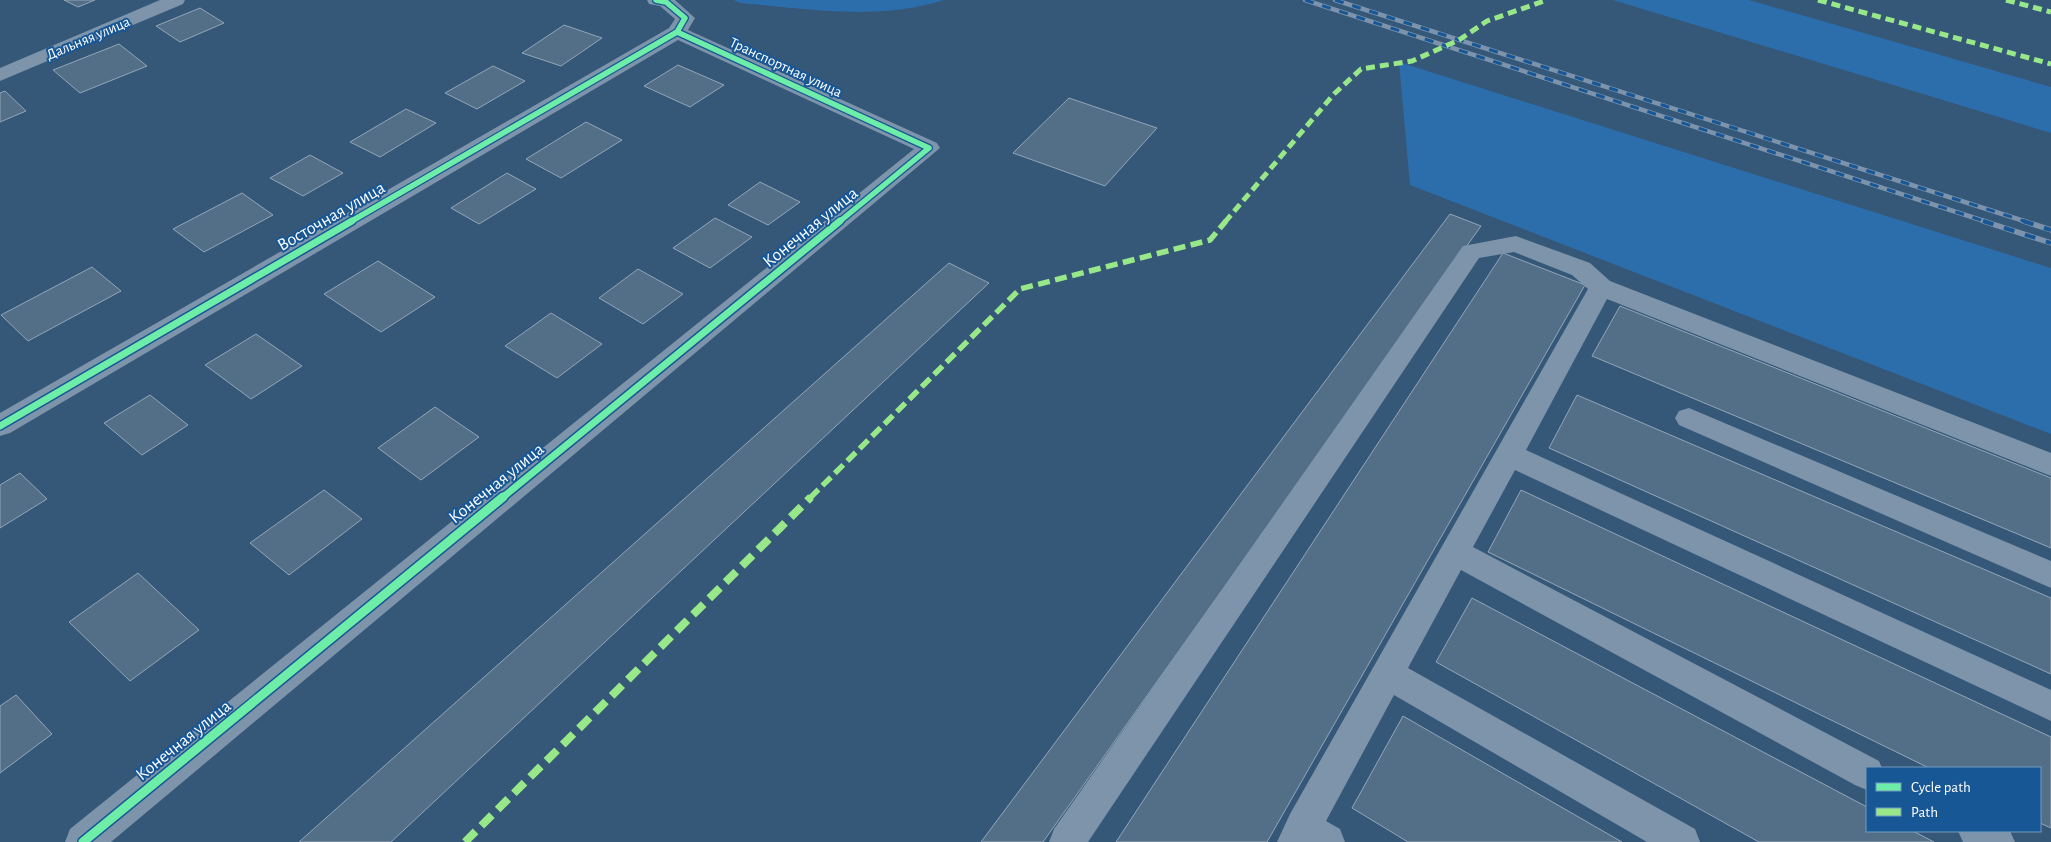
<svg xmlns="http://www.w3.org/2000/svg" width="2051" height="842" font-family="'Alegreya Sans',sans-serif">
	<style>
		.green { fill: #2c6eab }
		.building { fill: #536f88; stroke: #92a6b9 }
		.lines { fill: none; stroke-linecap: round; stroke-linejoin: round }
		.minor { fill: #7d94ab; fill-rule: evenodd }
		.rail-far1-casing { stroke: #7d93ab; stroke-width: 4.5 }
		.rail-casing { stroke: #7d93ab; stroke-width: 5.5 }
		.rail-far1 { stroke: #185795; stroke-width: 3; stroke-dasharray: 9; stroke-linecap: butt }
		.rail { stroke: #185795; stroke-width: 4; stroke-dasharray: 11; stroke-linecap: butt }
		.quiet-far2 { stroke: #98e88a; stroke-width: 5; stroke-dasharray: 9 5; stroke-linecap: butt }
		.quiet-far1 { stroke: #98e88a; stroke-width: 5.5; stroke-dasharray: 12 5.5; stroke-linecap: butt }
		.quiet { stroke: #98e88a; stroke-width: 8; stroke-dasharray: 15 8; stroke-linecap: butt }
		.cycleway-far2-casing { stroke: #185795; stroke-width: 8 }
		.cycleway-far1-casing { stroke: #185795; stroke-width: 10 }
		.cycleway-casing { stroke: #185795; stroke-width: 12 }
		.cycleway-far2 { stroke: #6deda7; stroke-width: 5.5 }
		.cycleway-far1 { stroke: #6deda7; stroke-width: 7 }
		.cycleway { stroke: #6deda7; stroke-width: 9 }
		.labels { text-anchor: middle; stroke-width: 4; stroke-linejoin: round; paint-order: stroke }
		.far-street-label { font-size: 15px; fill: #fff; stroke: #185795 }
		.street-label { font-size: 18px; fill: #fff; stroke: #185795 }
	</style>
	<rect width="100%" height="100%" fill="#355778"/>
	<path class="green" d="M734,0H944C878,21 807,9 740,3Z
		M1613,0H1749L2051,87V133Z
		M1399,62L2051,268V434L1410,185Z"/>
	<path class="building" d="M64,0H95L78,7Z
		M200,8L224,23L180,42L156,26Z
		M564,25L602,38L561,66L522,53Z
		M119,44L147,66L80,93L53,70Z
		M678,65L724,85L690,107L644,86Z
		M493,66L525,81L477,109L445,93Z
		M5,91L26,111L0,122V93Z
		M1069,98L1157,128L1105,186L1013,153Z
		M406,109L436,123L380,157L350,142Z
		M586,122L622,140L561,178L526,159Z
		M310,155L343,173L303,196L270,178Z
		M507,173L536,189L479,224L451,208Z
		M760,182L800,202L768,225L728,205Z
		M242,193L273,215L204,252L173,229Z
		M1450,214L1481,226L1043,842H981Z
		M715,218L752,237L710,268L673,248Z
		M1503,253L1585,285L1267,842H1116Z
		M378,261L435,297L381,332L324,294Z
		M949,263L989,283L391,842H299Z
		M92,267L121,291L28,341L1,315Z
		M638,269L683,294L643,324L599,298Z
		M1620,306L2051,478V548L1592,356Z
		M551,313L602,344L557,378L505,346Z
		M256,334L302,366L251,399L205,365Z
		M150,395L188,425L142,455L104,423Z
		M1577,395L2051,598V674L1549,448Z
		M435,407L479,437L421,480L378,448Z
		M20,473L47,499L0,528V485Z
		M324,490L362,519L289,575L250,543Z
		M1521,490L2051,737V828L2040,823V768H1929L1488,552Z
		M138,573L199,630L130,681L69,622Z
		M1472,598L1867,807V831H1913L1934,842H1759L1436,662Z
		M16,695L52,734L0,773V706Z
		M1403,716L1622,842H1408L1352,808Z"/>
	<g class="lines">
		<path class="minor" d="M160,0H185L183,4L0,81V68Z
			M647,0H675L695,18L688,30L937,143L940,148L111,842H65L70,829L914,149L678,40L10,433L0,436V413L669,28L675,19L660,6L649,4Z
			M1516,236L1590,263L1610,281L2051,453V476L1607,299L1526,450L2051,690V721L1515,470L1473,547L1879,761L1882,768H1867V790L1855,785L1461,570L1408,668L1695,829L1700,842H1647L1394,695L1326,821L1340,829L1345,842H1277L1290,814L1588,289L1572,275L1514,252L1479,258L1088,842H1049L1054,829L1463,246Z
			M1689,408L2051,561V588L1679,425L1675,418L1679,411Z
			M1958,831H2010L2015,842H1963Z"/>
		<g class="rail-far1-casing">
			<path id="rail-far1" d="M1305,0L1987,222
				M1335,0L2027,222"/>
		</g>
		<g class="rail-casing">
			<path id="rail" d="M1983,221L2051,243
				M2023,221L2051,230"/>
		</g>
		<use href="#rail-far1" class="rail-far1"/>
		<use href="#rail" class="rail"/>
		<path class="quiet-far2" d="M1818,0L2051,64
			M2006,0L2051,12
			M1225,222L1334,94L1361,69L1412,61L1459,40L1487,21L1547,0"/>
		<path class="quiet-far1" d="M810,498L1020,289L1210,240L1226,221"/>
		<path class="quiet" d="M465,842L811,497"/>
		<g class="cycleway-far2-casing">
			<path id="cycleway-far2" d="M656,0L666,2L685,18L677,32L929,148L839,222
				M350,222L677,32"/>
		</g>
		<g class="cycleway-far1-casing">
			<path id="cycleway-far1" d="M0,426L352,221
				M502,498L840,221"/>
		</g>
		<g class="cycleway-casing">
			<path id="cycleway" d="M83,842L503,497"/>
		</g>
		<use href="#cycleway-far2" class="cycleway-far2"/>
		<use href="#cycleway-far1" class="cycleway-far1"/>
		<use href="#cycleway" class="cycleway"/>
	</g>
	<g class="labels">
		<g class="far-street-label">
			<text transform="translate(88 38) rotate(-23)" y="5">Дальняя улица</text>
			<text transform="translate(786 67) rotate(25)" y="5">Транспортная улица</text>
		</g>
		<g class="street-label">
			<text transform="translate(331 216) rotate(-30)" y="6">Восточная улица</text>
			<text transform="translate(810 227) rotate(-39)" y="6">Конечная улица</text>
			<text transform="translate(496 483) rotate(-39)" y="6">Конечная улица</text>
			<text transform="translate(183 740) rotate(-39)" y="6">Конечная улица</text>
		</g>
	</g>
	<rect x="1866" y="767" width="175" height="65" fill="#185795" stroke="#749abf"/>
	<rect x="1876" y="783" width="25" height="8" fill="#6deda7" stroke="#749abf"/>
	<text x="1911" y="792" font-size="15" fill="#ffffff">Cycle path</text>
	<rect x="1876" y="808" width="25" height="8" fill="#98e88a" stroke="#749abf"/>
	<text x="1911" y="817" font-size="15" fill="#ffffff">Path</text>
</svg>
